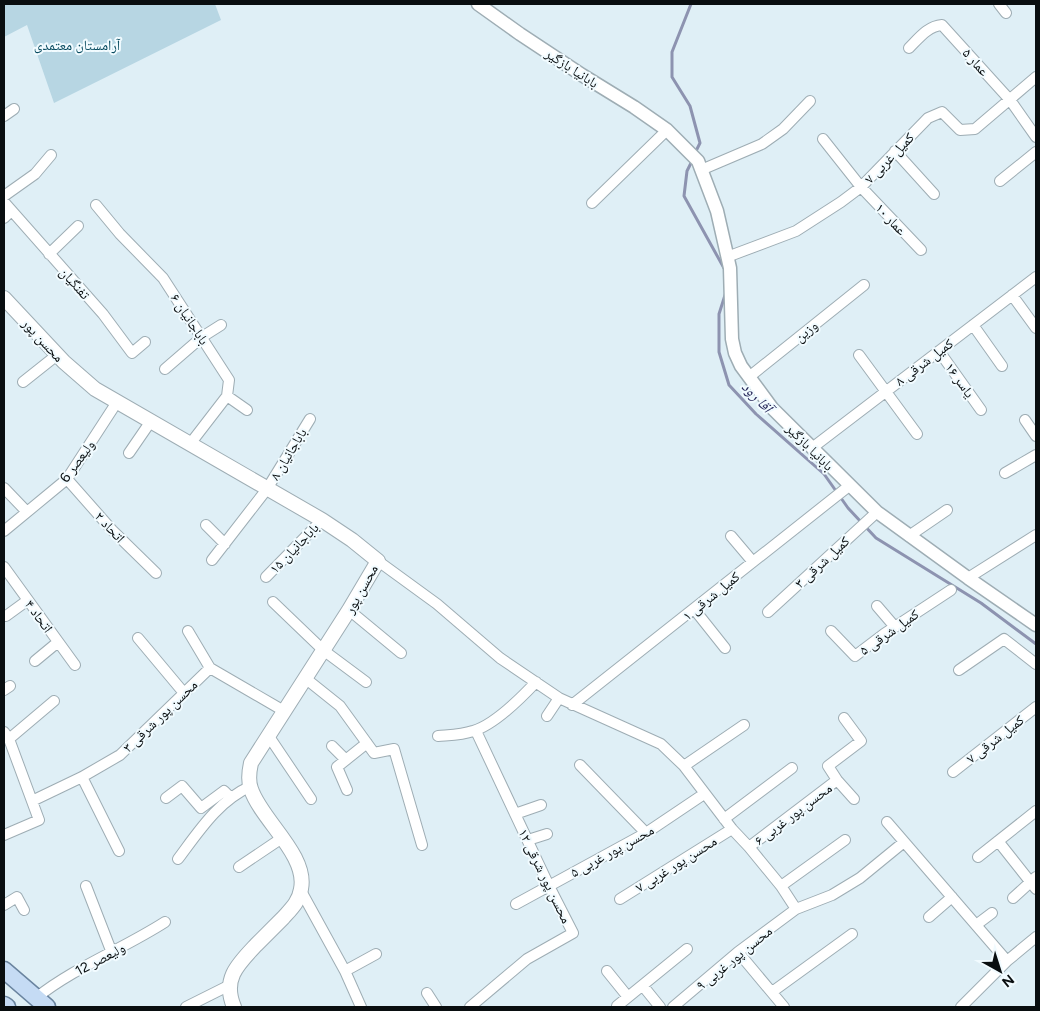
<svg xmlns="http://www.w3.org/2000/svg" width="1040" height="1011" font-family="Figtree,'Noto Naskh Arabic',sans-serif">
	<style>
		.green { fill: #b7d6e3 }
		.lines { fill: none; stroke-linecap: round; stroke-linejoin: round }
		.stream { stroke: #8d93b0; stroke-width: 3 }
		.minor-casing { stroke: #9eadb4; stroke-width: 12 }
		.tertiary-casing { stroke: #9eadb4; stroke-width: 15 }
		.secondary-casing { stroke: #9eadb4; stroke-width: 16 }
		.primary-casing { stroke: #6a849f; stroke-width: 19 }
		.minor { stroke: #fff; stroke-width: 10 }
		.tertiary { stroke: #fff; stroke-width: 12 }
		.secondary { stroke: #fff; stroke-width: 14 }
		.primary { stroke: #c5dbf4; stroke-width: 16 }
		.labels { text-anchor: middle; stroke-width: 4; stroke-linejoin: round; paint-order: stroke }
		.park-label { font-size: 14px; fill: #074a5f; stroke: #f1fbff }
		.street-label { font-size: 14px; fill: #090e10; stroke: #f1fbff }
		.water-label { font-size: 15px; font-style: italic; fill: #28295b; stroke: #f1fbff }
	</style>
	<rect width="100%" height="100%" fill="#dfeff6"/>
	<path class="green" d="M4,4H215L221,20L54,103L27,25L4,37Z"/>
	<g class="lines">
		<path class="stream" d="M691,4L672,52V77L690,106L700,143L695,153
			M692,161L687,171L684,196L725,270
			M726,292L719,314V352L729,385L756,414L824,474L848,508L876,538L981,603L1036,644"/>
		<g class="minor-casing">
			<path id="minor" d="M999,4L1006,13
				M909,48C919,38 928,26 942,25L1010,100L1036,137
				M4,116L14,109
				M823,139L861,187L921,250
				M895,151L934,194
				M701,170L762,144L783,129L810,101
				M1000,181L1036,152
				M4,196L35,174L51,155
				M4,202L103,314L132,353L145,342
				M592,203L667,130
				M96,205L120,234L163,278L229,380L227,396L190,444
				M4,218L11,211
				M49,254L78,226
				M727,257L796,231L841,202L861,187L928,118L942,112L960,130L975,129L1036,77
				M1012,295L1036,328
				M973,325L1002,366
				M939,351L981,410
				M859,355L917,434
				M165,369L202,337L221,325
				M749,377L864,285
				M23,382L57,355
				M227,396L247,410
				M1025,420L1036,436
				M812,448L1036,277
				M129,453L151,421
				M1005,473L1036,455
				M67,479L112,530L156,573
				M4,488L27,512
				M206,525L225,544
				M4,531L67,479L117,402
				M731,536L753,562
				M909,536L947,510
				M212,560L267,489L310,419
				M378,561L437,604L500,658L559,698L661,744L684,766L732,829L749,847L781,886L796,909
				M4,567L75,665
				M266,577L322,520
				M968,578L1036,535
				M273,602L323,650L366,682
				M877,606L895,627
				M694,609L725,648
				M349,610L401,653
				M768,612L877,512
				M6,616L28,600
				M188,631L210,668
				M831,631L855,656L884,634L951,590
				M138,638L184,693
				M35,661L58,642
				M959,670L1004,639L1036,664
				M305,678L340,706L374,753L394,749L422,845
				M4,690L10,686
				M572,705L849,486
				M547,716L559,698
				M844,718L861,741L828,766L837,780L854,799
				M4,732L9,739L54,701
				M268,735L311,799
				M438,736C450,735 462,735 473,731C494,725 521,698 536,682
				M332,746L346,760
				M580,765L646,833
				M684,766L744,725
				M953,772L1036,707
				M82,777L119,851
				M347,790L337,767L367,743
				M166,798L182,786L201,808L224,791L230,797
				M32,801L82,777L120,755L210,668L284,711
				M515,814L541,805
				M724,819L792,768
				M887,822L1007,961
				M4,835L39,820L9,739
				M528,840L547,834
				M998,841L1036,889
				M749,847L837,780
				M978,857L1036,811
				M178,859C199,831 218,801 251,786
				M239,867L282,838
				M86,886L112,953
				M781,886L845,840
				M301,891L345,971L361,1007
				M1013,898L1036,877
				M620,899L732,829
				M516,904L646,833L704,794
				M4,905L17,897L24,910
				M929,917L952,897
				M976,925L992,913
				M738,952L784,1007
				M345,971L376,954
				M607,971L628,997
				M643,986L660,1007
				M772,992L852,934
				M427,993L436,1007
				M36,998C75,967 123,949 165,922
				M617,1006L687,949
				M186,1007L230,985
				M470,1007L527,959L573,933L549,886L476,731
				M673,1007L738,952L796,909L832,895L860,878L904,842
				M961,1007L1007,961L1036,937"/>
		</g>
		<g class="tertiary-casing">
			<path id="tertiary" d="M478,4L520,34L582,75L634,107L667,130L698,161L717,211L730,268L732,339L735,353L741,366L772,408L877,512L968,578L1036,625"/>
		</g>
		<g class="secondary-casing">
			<path id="secondary" d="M4,298L64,362L95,389L322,520L352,540L378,561L349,610L251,763C249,772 248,781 251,789C261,820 308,855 301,889C299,902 291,909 283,918C274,927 265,936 256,945C238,964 222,979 234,1007"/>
		</g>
		<g class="primary-casing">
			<path id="primary" d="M4,970L47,1007
				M4,1005L7,1007"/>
		</g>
		<use href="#minor" class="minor"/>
		<use href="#tertiary" class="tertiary"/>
		<use href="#secondary" class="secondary"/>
		<use href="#primary" class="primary"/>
	</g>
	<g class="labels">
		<g class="park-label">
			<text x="77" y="50">آرامستان معتمدی</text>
		</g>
		<g class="street-label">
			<text transform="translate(976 62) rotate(48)" y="5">عمار ۵</text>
			<text transform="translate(572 68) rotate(33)" y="5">بابانیا بازگیر</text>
			<text transform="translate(889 158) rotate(-46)" y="5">کمیل غربی ۷</text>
			<text transform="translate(891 219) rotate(47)" y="5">عمار ۱۰</text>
			<text transform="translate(75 283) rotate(48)" y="5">تفنگیان</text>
			<text transform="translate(190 319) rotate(57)" y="5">باباجانیان ۶</text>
			<text transform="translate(806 331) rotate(-39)" y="5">وزین</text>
			<text transform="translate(43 340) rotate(47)" y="5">محسن پور</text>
			<text transform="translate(924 362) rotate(-37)" y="5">کمیل شرقی ۸</text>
			<text transform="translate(960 380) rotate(54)" y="5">یاسر ۱۶</text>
			<text transform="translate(810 447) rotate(45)" y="5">بابانیا بازگیر</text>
			<text transform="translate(288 454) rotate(-59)" y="5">باباجانیان ۸</text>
			<text transform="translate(77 461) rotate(-54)" y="5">ولیعصر 6</text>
			<text transform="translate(110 527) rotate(47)" y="5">اتحاد ۲</text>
			<text transform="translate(294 548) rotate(-46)" y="5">باباجانیان ۱۵</text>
			<text transform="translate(822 562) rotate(-43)" y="5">کمیل شرقی ۳</text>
			<text transform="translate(361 589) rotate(-61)" y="5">محسن پور</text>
			<text transform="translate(711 596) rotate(-39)" y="5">کمیل شرقی ۱</text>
			<text transform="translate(39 616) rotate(54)" y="5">اتحاد ۴</text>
			<text transform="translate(889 632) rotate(-35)" y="5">کمیل شرقی ۵</text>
			<text transform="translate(160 716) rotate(-44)" y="5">محسن پور شرقی ۳</text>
			<text transform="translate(995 739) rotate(-38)" y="5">کمیل شرقی ۷</text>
			<text transform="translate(793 814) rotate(-37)" y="5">محسن پور غربی ۶</text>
			<text transform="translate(612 851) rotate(-29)" y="5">محسن پور غربی ۵</text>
			<text transform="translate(676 864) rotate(-32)" y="5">محسن پور غربی ۷</text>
			<text transform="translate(545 876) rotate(64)" y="5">محسن پور شرقی ۱۲</text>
			<text transform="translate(734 958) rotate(-39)" y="5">محسن پور غربی ۹</text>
			<text transform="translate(100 959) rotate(-28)" y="5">ولیعصر 12</text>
		</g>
		<g class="water-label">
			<text transform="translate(757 397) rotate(46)" y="5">آقا رود</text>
		</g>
	</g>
	<rect width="1040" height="1011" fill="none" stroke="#090e10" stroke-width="10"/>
	<g transform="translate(1000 971) rotate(141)" stroke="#f1fbff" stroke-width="4" paint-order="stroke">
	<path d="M0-4L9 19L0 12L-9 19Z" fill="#090e10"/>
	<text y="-8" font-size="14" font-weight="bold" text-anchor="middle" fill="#090e10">N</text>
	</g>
</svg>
